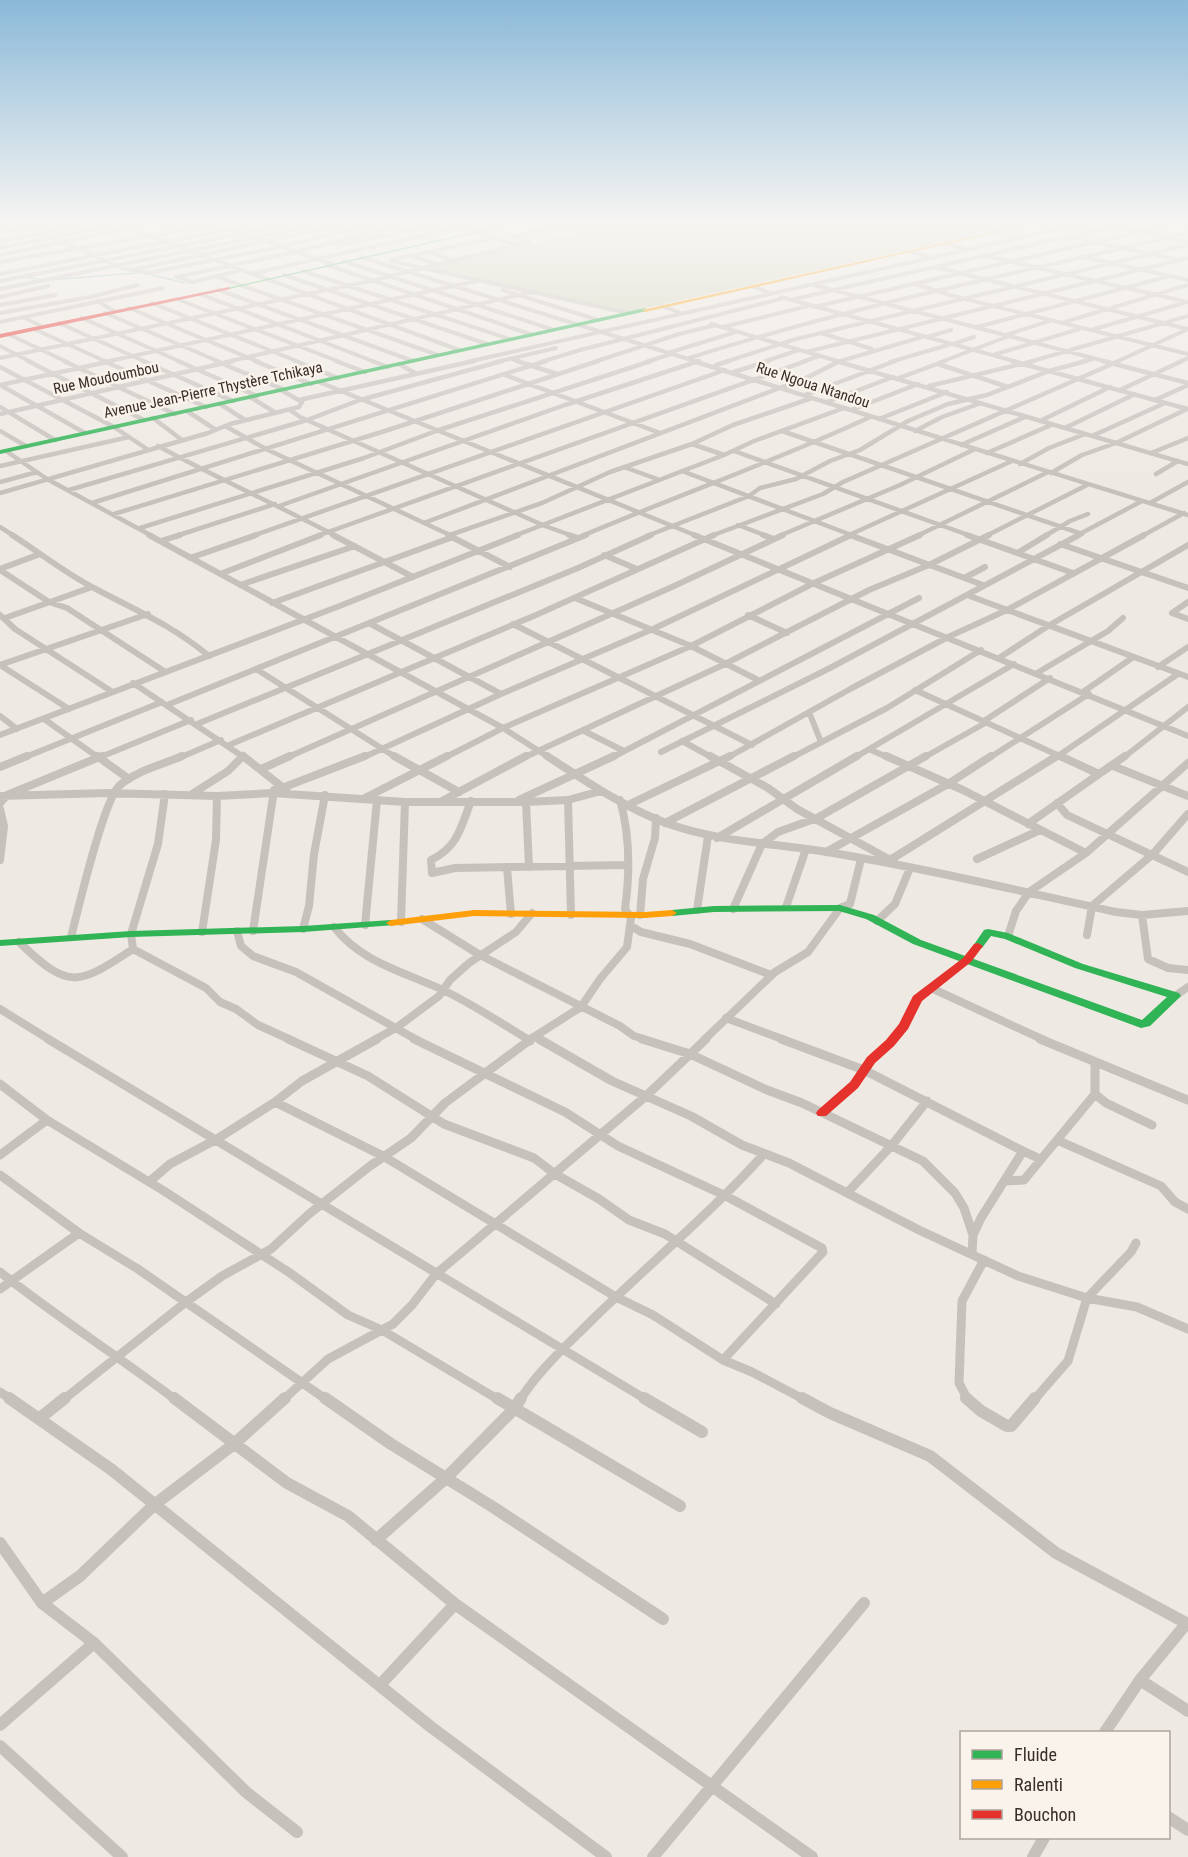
<svg xmlns="http://www.w3.org/2000/svg" width="1188" height="1857" font-family="'Roboto Condensed',sans-serif">
	<style>
		.green { fill: #d0d4bd }
		.lines { fill: none; stroke-linecap: round; stroke-linejoin: round }
		.stream { stroke: #9fc1bf; stroke-width: 1.5 }
		.street-far5 { stroke: #c7c1bc; stroke-width: 4 }
		.street-far4 { stroke: #c7c1bc; stroke-width: 4.5 }
		.street-far3 { stroke: #c7c1bc; stroke-width: 6 }
		.street-far2 { stroke: #c7c1bc; stroke-width: 8 }
		.street-far1 { stroke: #c7c1bc; stroke-width: 9 }
		.street { stroke: #c7c1bc; stroke-width: 12 }
		.fast { fill: #30b455; fill-rule: evenodd }
		.slow { fill: #ff9f0a; fill-rule: evenodd }
		.jam { fill: #e5322d; fill-rule: evenodd }
		.labels { text-anchor: middle; stroke-width: 5; stroke-linejoin: round; paint-order: stroke }
		.far-street-label { font-size: 15px; fill: #392e2a; stroke: #faf3eb }
	</style>
	<rect width="100%" height="100%" fill="#eee9e3"/>
	<path class="green" d="M611,225H1021L627,312L426,268Z"/>
	<g class="lines">
		<path class="stream" d="M149,274L184,283
			M27,277L42,280
			M50,280L137,273"/>
		<path class="street-far5" d="M23,225L125,269L148,273L280,247L372,225
			M120,225L459,350
			M562,225L577,229
			M589,225L596,227
			M0,226L6,225
			M1113,226L1188,242
			M461,228L518,245
			M0,232L39,225
			M998,232L1020,238
			M417,236L432,241
			M516,236L560,225
			M1074,236L1117,225
			M0,241L81,225
			M1037,242L1070,237L1175,259
			M945,243L964,249
			M340,245L436,225
			M0,248L114,225
			M909,251L928,257
			M429,252L454,261
			M0,255L146,225
			M412,256L437,264
			M986,256L1188,302
			M361,257L698,362
			M1084,257L1188,280
			M390,260L495,238
			M343,261L554,330
			M391,261L628,313
			M0,262L213,225
			M327,265L530,334
			M935,267L1188,329
			M136,269L342,225
			M303,271L510,339
			M0,274L231,229L332,264
			M250,274L470,225
			M284,275L487,344
			M215,276L438,355
			M176,277L295,252L400,225
			M177,277L192,282L238,271
			M0,281L287,225
			M915,284L953,296L1188,354
			M814,285L1108,362
			M752,286L770,293
			M0,289L302,228
			M219,290L413,361
			M503,290L598,320
			M200,294L375,362
			M0,297L48,286
			M781,297L1018,362
			M177,299L340,362
			M790,300L1040,243
			M97,301L114,311
			M152,303L299,362
			M0,305L55,295
			M662,306L680,313
			M814,307L1169,225
			M129,308L259,362
			M0,313L90,297L138,285
			M105,313L220,362
			M23,317L43,327
			M82,318L181,362
			M0,322L163,288
			M59,323L146,362
			M1061,323L1188,285
			M711,324L841,362
			M723,327L808,306
			M977,327L1170,276
			M34,329L107,362
			M1091,330L1184,303
			M821,333L872,349
			M8,334L67,362
			M1006,335L1049,321
			M927,337L951,330
			M953,344L974,337
			M0,346L31,362
			M671,352L736,332
			M806,352L1188,258
			M993,355L1079,329
			M0,358L370,281L530,242L513,236
			M689,358C853,306 1021,272 1188,233
			M512,359L521,362
			M105,362L476,281
			M226,362L532,292
			M467,362L1077,225
			M496,362L556,348
			M541,362L580,350L784,298
			M594,362L679,334L716,325
			M646,362L671,354
			M696,362L699,361
			M725,362L796,339L1188,245
			M763,362L799,350
			M802,362L819,356
			M837,362L922,337
			M890,362L948,345
			M941,362L1009,336
			M1029,362L1188,316
			M1081,362L1092,359
			M1116,362L1188,329
			M1179,362L1188,358"/>
		<path class="street-far4" d="M28,361L144,420
			M64,361L175,414
			M104,361L206,407
			M143,361L233,401
			M178,361L257,396
			M216,361L285,390
			M255,361L311,384
			M295,361L338,378
			M336,361L365,372
			M372,361L388,367
			M517,361L557,374
			M693,361L1188,515
			M836,361L1188,464
			M1012,361L1188,409
			M1103,361L1188,383
			M399,364L415,373
			M938,364L1008,387
			M716,365L729,361
			M0,367L114,427L147,449
			M734,372L768,361
			M505,375L660,433
			M899,378L945,361
			M319,382L697,536
			M0,385L112,361
			M0,385L85,433
			M929,386L1034,361
			M1120,390L1182,361
			M805,395L895,361
			M250,397L276,413
			M299,400L474,361
			M1155,400L1188,385
			M827,402L893,377
			M220,404L245,420
			M0,407L55,440
			M290,410L300,417L545,526L573,536
			M851,410L918,384
			M187,411L216,430
			M0,414L233,361
			M153,418L182,440
			M879,419L947,392
			M1040,421L1110,387
			M227,427L266,449L452,536
			M1065,428L1135,394
			M0,431L26,446
			M782,431L1082,534
			M915,431L942,417L981,403
			M1092,436L1165,403
			M692,444L724,455
			M961,445L1025,417
			M158,446C217,478 277,505 336,536
			M6,451L47,479L152,536
			M734,451L971,536
			M987,453L1051,425
			M1151,453L1188,438
			M1020,464L1049,448L1085,434
			M0,466L129,437
			M624,467L657,479
			M682,471L854,536
			M1051,473L1082,455L1116,443L1187,409
			M1156,474L1178,461
			M0,482L37,472
			M69,490L307,420L360,400L502,361
			M0,493L208,433L230,424L299,407L302,402L281,390
			M92,503L546,361
			M1150,503L1188,482
			M279,506L565,405L699,361
			M114,514L385,431L598,361
			M424,523L806,378L840,361
			M738,525L767,536
			M0,527L14,536
			M140,528L364,458L436,431L651,361
			M450,535L542,503L610,472L692,444L733,425L812,398
			M176,536L275,504
			M252,536L725,370
			M317,536L806,361
			M514,536L724,455L754,441L844,408
			M582,536C678,495 776,461 870,417
			M647,536L749,496L760,488L796,479L830,461L860,450L908,421L948,404L987,395L1049,371L1086,361
			M711,536L823,494L843,482L1119,361
			M779,536L900,485L975,449
			M847,536L1012,461
			M917,536L1048,472
			M986,536L1087,485
			M1045,536L1070,521L1088,514
			M1076,536L1142,501
			M1142,536L1184,513"/>
		<path class="street-far3" d="M12,535C39,552 65,573 94,588C137,611 170,624 209,656
			M149,535L503,728L550,758
			M333,535L413,577
			M448,535L510,567
			M569,535L578,538
			M694,535L1188,736
			M763,535L774,539
			M850,535L983,585
			M967,535L1073,573
			M161,541L180,535
			M1060,544L1188,588
			M1019,552L1047,535
			M604,555L637,569
			M190,558L256,535
			M0,569L40,554
			M0,570L49,602L67,608L164,671
			M220,574L321,535
			M966,577L985,567
			M240,585L355,546
			M967,595L1188,677
			M575,598L691,646L758,680
			M1188,602L1172,613L1188,619
			M272,603L453,537
			M0,615L15,629L111,691
			M748,615L787,633
			M5,618L92,587
			M369,623L501,694
			M513,624L752,745
			M999,658L1048,626L1188,545
			M0,665L148,614
			M0,665L69,709
			M1158,667L1188,647
			M256,669L397,758
			M1037,673L1108,631L1123,618
			M133,683L245,758
			M915,690L1064,758
			M1083,692L1132,658
			M167,705L586,535
			M809,712L821,742
			M0,716L17,729
			M44,719L99,758
			M984,721L1050,678
			M197,724L578,568L651,535
			M584,731L624,751
			M0,735L337,607L518,535
			M682,741L713,758
			M229,745L536,615L714,535
			M871,750L889,758
			M661,752L830,668L1079,535
			M23,758L162,702
			M98,758L191,720
			M179,758L221,740
			M241,758L243,756
			M286,758L672,587L783,535
			M362,758L501,694L653,629L851,535
			M444,758L503,728L691,646L814,583L920,535
			M523,758L725,664L869,590L929,565L989,535
			M611,758L919,598
			M727,758L852,688L948,637L1007,610L1144,535
			M791,758L887,708L981,650
			M854,758L1014,664
			M923,758L987,722
			M989,758L1089,694
			M1055,758L1178,674
			M1123,758L1188,707"/>
		<path class="street-far2" d="M97,756L129,779
			M243,756L286,790
			M394,756L459,792
			M547,756C584,780 625,808 666,823C718,842 773,843 827,852C924,868 1020,891 1116,912L1142,915L1188,911
			M710,756L768,788L797,809L894,862
			M886,756L963,790L1086,853
			M1060,756L1099,774L1125,756
			M1113,766L1188,796
			M0,767L27,756
			M261,769L290,756
			M282,788L365,756
			M192,794L228,771L243,756
			M0,796L107,793L217,796L273,793L405,802H526L568,800L601,791
			M363,799L447,756
			M519,800L614,756
			M568,800L571,915
			M442,801L526,756
			M471,801C461,827 458,847 431,860L432,873L455,868L627,865
			M526,802L529,867
			M0,803L7,795L102,756
			M1057,803L1067,815L1188,872
			M630,804L730,756
			M0,809L4,826L0,860
			M665,823L794,756
			M1028,824L1099,774
			M717,838L857,756
			M826,852L948,784L991,756
			M977,859L1040,830
			M890,860L1057,756
			M507,868L511,914
			M786,907L806,849
			M733,909L762,844L778,832L817,818L926,756
			M697,910L708,836
			M640,915L643,879L655,838L656,818
			M1142,915L1148,959L1168,968L1188,970
			M422,919L480,955L620,1026L634,1036L647,1040
			M877,921L895,904L910,868
			M401,922L405,802
			M365,925L377,800
			M631,926L641,932L690,944L771,975
			M334,927C362,963 405,972 445,991C474,1005 501,1023 529,1040
			M303,929L309,906L314,854L325,795
			M237,931L241,946L253,956L296,972L417,1040
			M253,931L274,790
			M202,932L216,840L217,796
			M1087,935L1092,906L1153,854L1188,814
			M1008,936L1016,911L1029,892L1086,853L1188,763
			M71,937C78,910 103,802 119,786C135,771 162,765 182,756
			M19,942C69,990 77,986 133,949L131,934L158,844L165,794
			M133,949L206,988L220,1002L236,1009L258,1025L291,1040
			M931,988L1044,1040
			M1175,996L1188,987
			M0,1009L50,1040
			M726,1018L785,1040
			M536,1037L542,1040
			M374,1040L396,1028L439,996L450,980L469,963L516,932L532,913
			M529,1040L581,1007L600,979L627,947L631,918L625,909C630,873 630,835 620,800
			M704,1040L775,972L808,952L840,908L850,904L861,859"/>
		<path class="street-far1" d="M48,1039L647,1400
			M288,1039L368,1076L444,1124L534,1158L555,1174L599,1199L629,1220L665,1234L776,1304
			M414,1039L565,1112L618,1146L726,1196L822,1248L823,1252L723,1360
			M526,1039L530,1041
			M539,1039L612,1081L691,1116L742,1145L789,1163L919,1230L1018,1276L1087,1298L1137,1307L1188,1329
			M642,1039L690,1054L767,1090L802,1103L923,1161L955,1193L964,1208L973,1235
			M781,1039L864,1070L1023,1151L981,1218L973,1235L972,1254
			M1040,1039L1188,1100
			M0,1084L47,1120L164,1191L290,1273L348,1315L382,1330L499,1400
			M1095,1094L1106,1103L1152,1125
			M275,1102L383,1156L616,1297L653,1315L723,1360L752,1372L805,1400
			M1057,1140L1161,1186L1175,1202L1188,1209
			M1023,1151L1040,1159
			M0,1155L47,1120
			M0,1175L79,1233L138,1269L327,1400
			M1005,1181L1024,1180L1095,1094V1063
			M149,1182L170,1164L217,1139L275,1102L302,1081L377,1039
			M848,1192L892,1145L927,1101
			M0,1272C57,1317 118,1356 176,1400
			M0,1289L79,1233
			M0,1392L12,1400
			M63,1400L186,1302L222,1276L271,1249L309,1214L370,1166L411,1138L445,1103L531,1039
			M283,1400L328,1359L393,1324L412,1305L436,1274L646,1096L706,1039
			M520,1400C539,1370 565,1347 590,1322C648,1265 710,1214 764,1154
			M968,1400L959,1383L962,1301L984,1260
			M1034,1400L1068,1361L1087,1298L1131,1252L1136,1243"/>
		<path class="street" d="M9,1398L112,1470L431,1727L606,1857
			M174,1398L287,1483L348,1516L455,1604L812,1857
			M325,1398L391,1444L493,1507L663,1619
			M497,1398L680,1506
			M644,1398L702,1432
			M802,1398L830,1413L930,1456L1056,1553L1188,1624
			M966,1398L981,1411L1007,1426H1011L1035,1398
			M40,1418L65,1398
			M376,1540L446,1478L514,1409L521,1398
			M0,1543L42,1603
			M94,1643L246,1792L297,1832
			M1140,1680L1188,1711
			M380,1685L455,1604
			M0,1725L94,1643L42,1603L80,1576L154,1505L234,1444L285,1398
			M1105,1732L1140,1680L1186,1624
			M0,1746L122,1857
			M1168,1817L1188,1830
			M653,1857L864,1603
			M1033,1857L1044,1838"/>
		<path class="fast" d="M505,225H511L229,289L227,288Z
			M645,308L647,311L0,454V450Z
			M840,905L874,915L921,940L1142,1020L1167,997L1075,968L1005,939L991,936L982,948L978,949L973,946L984,930L988,929L1008,933L1083,964L1179,993L1181,996L1150,1026L1141,1028L913,944L866,919L839,911L714,912L672,916L667,913L672,910L714,906Z
			M391,920L396,923L395,925L303,932L131,937L0,946V940L131,931L303,926Z"/>
		<path class="slow" d="M1024,225H1031L645,312L642,310Z
			M474,910L645,912L672,910L677,913L672,916L645,918L474,916L391,926L386,923L391,920Z"/>
		<path class="jam" d="M229,287L231,289L0,338V334Z
			M978,943L983,946L971,962L922,1001L908,1029L894,1046L875,1063L858,1088L826,1116H818L816,1113L818,1110L850,1082L867,1057L886,1040L899,1024L913,996L963,958L974,944Z"/>
	</g>
	<linearGradient id="sky" x2="0" y2="1"><stop stop-color="#8bb9d8"/><stop offset="0.46" stop-color="#f7f5f2"/><stop offset="1" stop-color="#f7f5f2" stop-opacity="0"/></linearGradient>
	<rect width="1188" height="485" fill="url(#sky)"/>
	<g class="labels">
		<g class="far-street-label">
			<text transform="translate(106 378) rotate(-12)" y="5">Rue Moudoumbou</text>
			<text transform="translate(813 385) rotate(18)" y="5">Rue Ngoua Ntandou</text>
			<text transform="translate(213 390) rotate(-12)" y="5">Avenue Jean-Pierre Thystère Tchikaya</text>
		</g>
	</g>
	<rect x="960" y="1731" width="210" height="108" fill="#faf3eb" stroke="#ada49e" stroke-width="1.5"/>
	<rect x="972" y="1750" width="30" height="9" fill="#30b455" stroke="#ada49e" stroke-width="1.5"/>
	<text x="1014" y="1761" font-size="18" fill="#392e2a">Fluide</text>
	<rect x="972" y="1780" width="30" height="9" fill="#ff9f0a" stroke="#ada49e" stroke-width="1.5"/>
	<text x="1014" y="1791" font-size="18" fill="#392e2a">Ralenti</text>
	<rect x="972" y="1810" width="30" height="9" fill="#e5322d" stroke="#ada49e" stroke-width="1.5"/>
	<text x="1014" y="1821" font-size="18" fill="#392e2a">Bouchon</text>
</svg>
